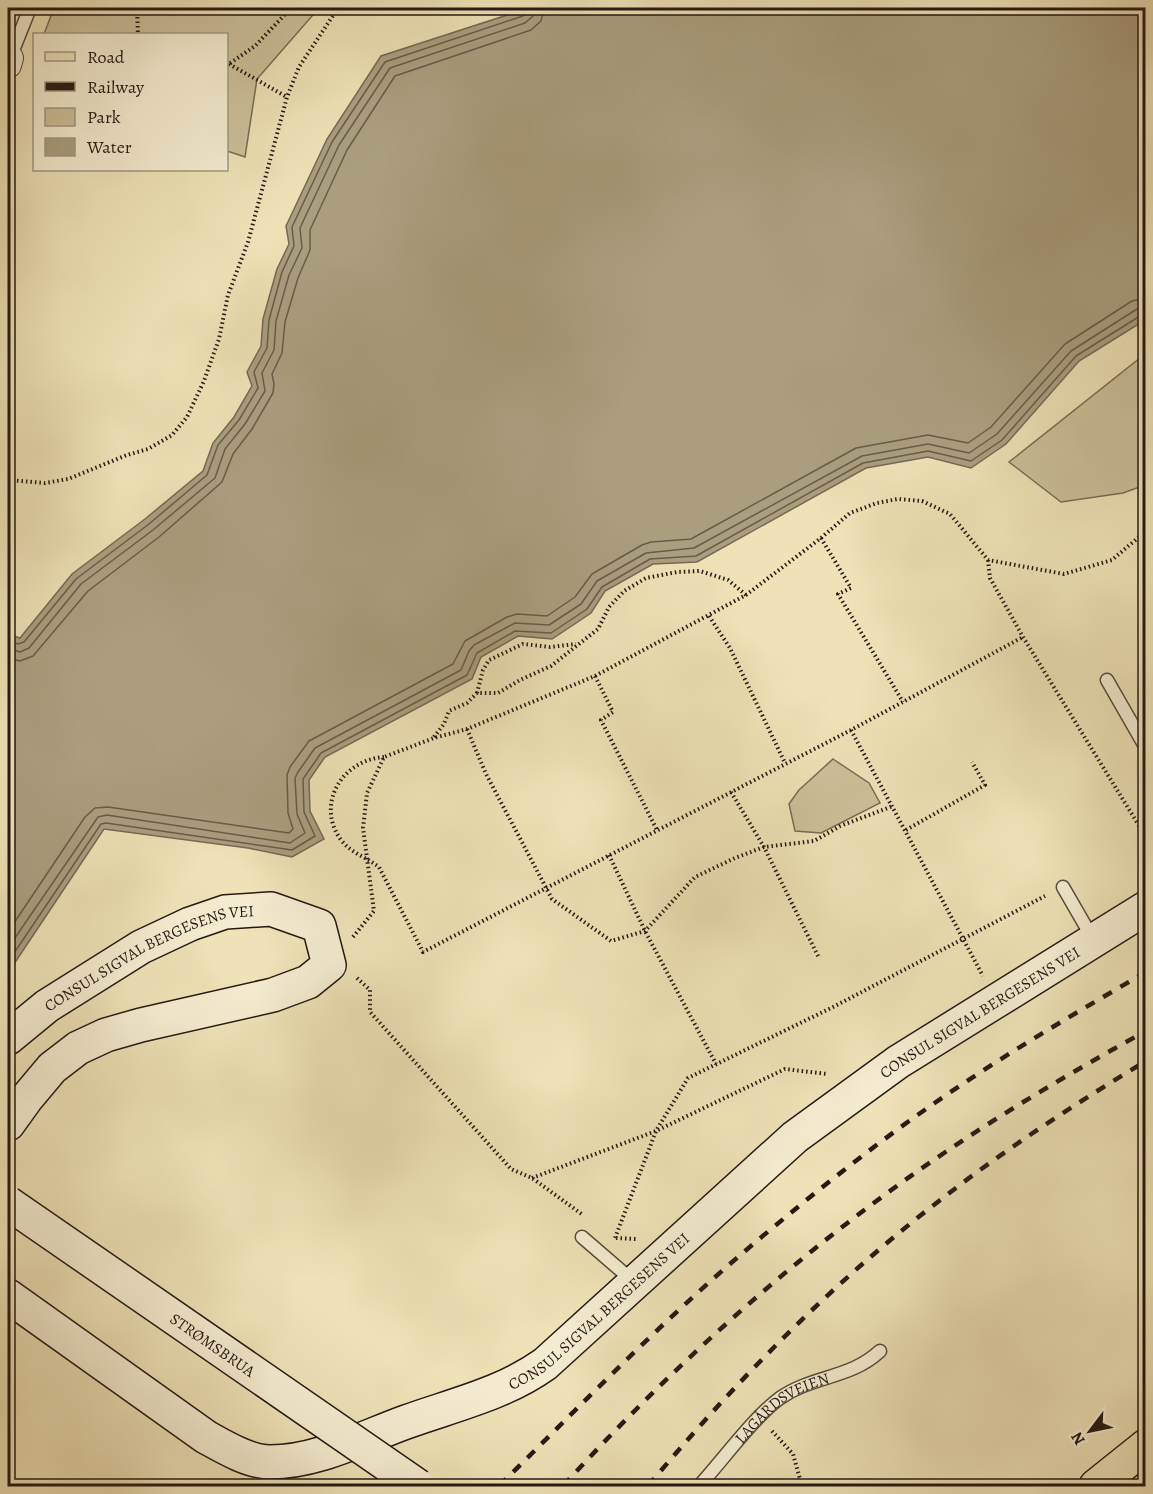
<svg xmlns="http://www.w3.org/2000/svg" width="1153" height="1494" font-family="Alegreya,serif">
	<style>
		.green { fill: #ccc09a; stroke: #786c57; stroke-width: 1.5 }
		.water { fill: #aa9e7f; stroke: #756954; stroke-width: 1.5 }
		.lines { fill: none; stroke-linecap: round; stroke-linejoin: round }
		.shore { stroke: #685c4a; stroke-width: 1.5 }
		.lane-casing { stroke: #574b3c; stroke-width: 15 }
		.street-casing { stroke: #574b3c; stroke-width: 28 }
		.secondary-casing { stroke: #251914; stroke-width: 36 }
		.primary-casing { stroke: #251914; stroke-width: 36 }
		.path { stroke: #251914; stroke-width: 4; stroke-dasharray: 1.5 3; stroke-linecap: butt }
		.lane { stroke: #f4ecd0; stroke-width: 12 }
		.street { stroke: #f4ecd0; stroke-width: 26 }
		.secondary { stroke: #f4ecd0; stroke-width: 33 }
		.primary { stroke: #eee2b6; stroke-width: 33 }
		.rail { stroke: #251914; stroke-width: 4.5; stroke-dasharray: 10 10; stroke-linecap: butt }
		.secondary-bridge-casing { stroke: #251914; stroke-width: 36; stroke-linecap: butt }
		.secondary-bridge { stroke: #f4ecd0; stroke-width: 33 }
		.labels { text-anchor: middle; stroke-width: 4.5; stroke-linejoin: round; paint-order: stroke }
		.street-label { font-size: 16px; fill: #251914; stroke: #f4ecd0 }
	</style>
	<rect width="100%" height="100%" fill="#eee2b6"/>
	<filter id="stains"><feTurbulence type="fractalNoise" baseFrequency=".00333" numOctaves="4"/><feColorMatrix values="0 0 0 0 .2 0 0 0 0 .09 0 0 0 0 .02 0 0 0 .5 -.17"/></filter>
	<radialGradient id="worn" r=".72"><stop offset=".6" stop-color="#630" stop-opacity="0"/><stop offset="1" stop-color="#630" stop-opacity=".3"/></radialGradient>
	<path class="green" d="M54,8H319L257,79L245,157L227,151L226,34H44Z
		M1145,354V485L1123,493L1061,502L1009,462Z
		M833,759L869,783L880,803L821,833L795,831L789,804L799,790Z"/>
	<path class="water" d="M529,8H1145V320L1079,361L1006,444L971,468L928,457L866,468L697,562L653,564L605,591L591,613L552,639L518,636L481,657L472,679L325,757L309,780L310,811L324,839L292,857L248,848L104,829L8,973V688L10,683L8,681V634L20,638L72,574L145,519L203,471L213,443L234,417L252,386L247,372L261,346L263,319L277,269L289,244L286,226L327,139L381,56Z"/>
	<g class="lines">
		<path class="shore" d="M8,640L18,644L24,642L76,579L149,524L207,475L218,445L239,420L258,388L254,372L267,348L269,320L282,272L294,246L292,227L332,142L385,62L523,16L526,13L527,8
			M8,648L20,652L29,648L81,584L153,530L215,478L225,449L245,424L265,391L262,373L274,350L276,321L289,275L302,248L300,228L339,145L390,68L525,23L533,16L535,8
			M8,658L20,661L33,656L88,591L159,537L222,482L233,454L252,429L273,393L274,384L272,374L282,353L285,322L298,278L310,250V230L347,150L395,76L531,30L541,21L544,8
			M8,932L85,817L95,808L108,807L289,833L293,829L288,813L287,775L290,767L309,741L453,664L465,641L507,617L517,614L547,616L575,597L592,574L642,545L651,542L691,539L856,448L928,435L968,443L991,427L1065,344L1132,301L1146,298
			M8,948L98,817L107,815L290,843L305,833L297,814L295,778L298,772L315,748L461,670L469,651L474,645L515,623L549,625L581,604L597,581L646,553L694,548L862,456L928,444L969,453L997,434L1071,351L1137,309L1146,307
			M8,962L101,824L106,823L292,850L315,836L304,812L303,779L321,753L467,675L477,653L515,631L551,633L587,609L602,587L650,559L696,556L863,463L928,451L971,461L1002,440L1076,356L1140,316L1146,315"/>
		<g class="lane-casing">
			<g id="lane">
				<path d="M10,58L30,8"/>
				<path d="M1107,680L1146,748"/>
				<path d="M1063,887L1093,939"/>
				<path d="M582,1237L633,1281"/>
				<path id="s1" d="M699,1486C722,1461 754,1417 780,1398C813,1375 850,1379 880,1351"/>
			</g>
		</g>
		<g class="street-casing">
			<path id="street" d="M8,65L10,58"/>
		</g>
		<g class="secondary-casing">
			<g id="secondary">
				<path id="s2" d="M8,1038L47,1006L141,947L190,924L225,912L271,909L319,926L329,965L308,982L273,995L141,1025L106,1035L78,1048L52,1068L26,1099L8,1124"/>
				<path id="s3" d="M8,1296L206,1437C224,1447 249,1462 270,1462C317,1462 362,1438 406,1422C453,1405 503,1394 545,1364L795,1137L898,1062L1146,908"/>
			</g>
		</g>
		<g class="primary-casing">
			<path id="primary" d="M1096,1486L1146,1446"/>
		</g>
		<path class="path" d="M137,8L138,34
			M226,63L229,64L255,46L291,8
			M229,64L287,97
			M8,480L45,483L68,479L127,455L148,449L172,435L187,417L204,381L219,339L228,295L248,242L287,97L299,67L338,8
			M821,538L851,588L838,594L903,702
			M988,560L990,578L1023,637L1146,837
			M709,616L730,648L785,763
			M595,676L613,712L601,720L657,830
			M477,693L483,670L489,660L523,644L550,647L576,644
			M467,729L486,774L552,899L611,941L645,931L695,877L735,858L764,847L814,841L840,826L893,806
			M851,730L983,976
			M434,737L444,724L449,711L467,703L477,693H498L520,680L551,666L598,629L609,607L624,591L646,578L677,572L700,571L728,580L746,595
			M384,757C342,760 315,804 341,840C351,853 366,857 379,867L423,952L851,730L1023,637
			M731,792L764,847L819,958
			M906,830L985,785L972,762
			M609,855L645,931L716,1064
			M353,937L374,911L363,828L367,793L384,757L434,738L467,729L595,676L746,595L821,538L850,513L877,503L898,499L922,501L950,514L988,560L1064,574L1112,560L1146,531
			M357,978L370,990V1012L511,1169L532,1178L583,1215
			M532,1178L656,1131L785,1069L827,1074
			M615,1238L656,1131L688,1078L833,1007L1045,896
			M616,1238L636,1239
			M772,1431L793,1454L802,1486
			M806,1486L815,1484V1486"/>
		<use href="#lane" class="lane"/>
		<use href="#street" class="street"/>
		<use href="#secondary" class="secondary"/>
		<use href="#primary" class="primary"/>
		<path class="rail" d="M499,1486C584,1402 667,1316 758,1240C813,1194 869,1149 926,1109C997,1059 1072,1015 1146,972
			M563,1486C676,1362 804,1248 944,1153C1009,1109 1077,1069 1146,1031
			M648,1486C735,1382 831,1284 939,1201C1004,1150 1075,1104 1146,1061"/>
		<g class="secondary-bridge-casing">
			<g id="secondary-bridge">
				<path id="s4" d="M8,1203L418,1486"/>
			</g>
		</g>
		<use href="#secondary-bridge" class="secondary-bridge"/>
	</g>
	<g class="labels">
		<g class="street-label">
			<text dy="6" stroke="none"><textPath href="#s2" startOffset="165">CONSUL SIGVAL BERGESENS VEI</textPath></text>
			<text dy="6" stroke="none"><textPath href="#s3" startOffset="1167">CONSUL SIGVAL BERGESENS VEI</textPath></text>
			<text dy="6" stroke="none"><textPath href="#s3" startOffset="681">CONSUL SIGVAL BERGESENS VEI</textPath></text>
			<text dy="6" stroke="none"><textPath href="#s4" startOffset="249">STRØMSBRUA</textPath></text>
			<text dy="6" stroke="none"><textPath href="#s1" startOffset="116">LAGÅRDSVEIEN</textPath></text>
		</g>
	</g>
	<rect width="1153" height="1494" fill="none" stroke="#eee2b6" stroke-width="30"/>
	<rect x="9" y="9" width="1135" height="1476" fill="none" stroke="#251914" stroke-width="3"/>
	<rect x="15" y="15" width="1123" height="1464" fill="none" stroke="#251914" stroke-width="1.5"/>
	<rect x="33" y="33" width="195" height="138" fill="#f4ecd0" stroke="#a19885" stroke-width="1.5"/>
	<rect x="45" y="52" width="30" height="9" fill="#eee2b6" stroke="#a19885" stroke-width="1.5"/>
	<text x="87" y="63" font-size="18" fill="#251914">Road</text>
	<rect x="45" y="82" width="30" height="9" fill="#251914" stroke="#a19885" stroke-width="1.5"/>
	<text x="87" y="93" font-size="18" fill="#251914">Railway</text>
	<rect x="45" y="108" width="30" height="18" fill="#ccc09a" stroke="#a19885" stroke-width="1.5"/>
	<text x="87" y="123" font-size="18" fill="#251914">Park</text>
	<rect x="45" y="138" width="30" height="18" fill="#aa9e7f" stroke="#a19885" stroke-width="1.5"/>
	<text x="87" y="153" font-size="18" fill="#251914">Water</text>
	<g transform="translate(1090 1431) rotate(238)" stroke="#f4ecd0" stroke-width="4.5" paint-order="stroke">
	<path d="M0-4.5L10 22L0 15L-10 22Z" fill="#251914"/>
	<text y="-9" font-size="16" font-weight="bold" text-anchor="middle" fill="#251914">N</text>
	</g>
	<rect width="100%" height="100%" filter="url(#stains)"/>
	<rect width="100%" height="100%" fill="url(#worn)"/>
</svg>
